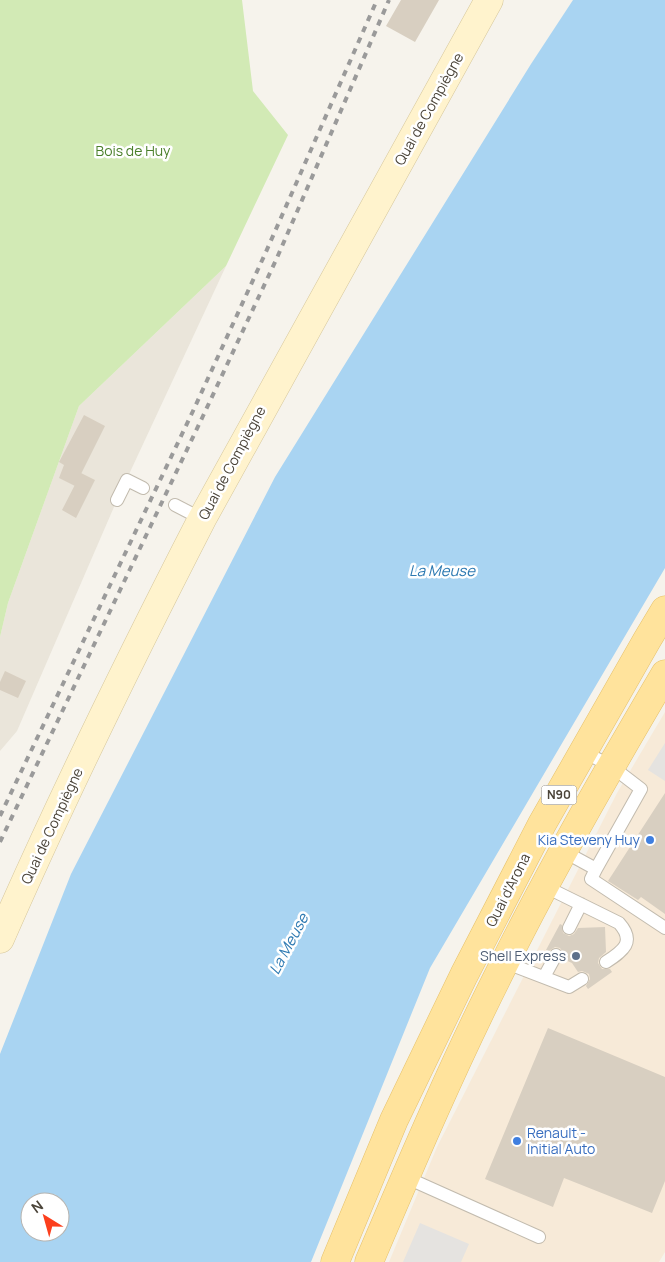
<svg xmlns="http://www.w3.org/2000/svg" width="665" height="1262" font-family="Manrope,sans-serif">
	<style>
		.residential { fill: #eae5da }
		.commercial { fill: #f7ead8 }
		.green { fill: #d2eab5 }
		.parking { fill: #e5e3e0 }
		.water { fill: #a9d4f2; fill-rule: evenodd }
		.building { fill: #d8cfc1 }
		.lines { fill: none; stroke-linecap: round; stroke-linejoin: round }
		.lane-casing { stroke: #c2bbae; stroke-width: 14 }
		.secondary-casing { stroke: #d6c79b; stroke-width: 29 }
		.primary-casing { stroke: #e6c16a; stroke-width: 29 }
		.lane { stroke: #fff; stroke-width: 12 }
		.secondary { stroke: #fff3cd; stroke-width: 28 }
		.primary { stroke: #ffe39c; stroke-width: 28 }
		.rail { stroke: #9a9a9a; stroke-width: 4; stroke-dasharray: 6 6; stroke-linecap: butt }
		.shop-dot { fill: #3f7fe0; stroke: #fff; stroke-width: 2 }
		.service-dot { fill: #5c6f8a; stroke: #fff; stroke-width: 2 }
		.labels { text-anchor: middle; stroke-width: 5; stroke-linejoin: round; paint-order: stroke }
		.shield { fill: #fff; stroke: #817c74; stroke-width: 1 }
		.shield-label { font-size: 12px; font-weight: bold; fill: #4b4439 }
		.street-label { font-size: 14px; fill: #4b4439; stroke: #fff }
		.park-label { font-size: 14px; fill: #4a7f2a; stroke: #fff }
		.shop-label { font-size: 14px; fill: #366cbe; stroke: #fff; text-anchor: end }
		.service-label { font-size: 14px; fill: #4e5e75; stroke: #fff; text-anchor: end }
		.water-label { font-size: 15px; font-style: italic; fill: #2e7ab2; stroke: #fff }
	</style>
	<rect width="100%" height="100%" fill="#f6f3ec"/>
	<path class="residential" d="M226,266L117,500L17,731L0,751V637L8,603L79,406Z"/>
	<path class="commercial" d="M665,712V1252L659,1262H389L437,1147L617,793Z"/>
	<path class="green" d="M0,0H242L253,91L288,135L226,266L79,406L8,603L0,637Z"/>
	<path class="parking" d="M665,743V781L648,770Z
		M420,1223L469,1244L461,1262H403Z"/>
	<path class="water" d="M573,0H665V568L430,968L311,1262H0V1054L71,874L275,477L531,64ZM30,1202H60V1232H30Z"/>
	<path class="building" d="M401,0H439L415,42L386,26Z
		M84,415L105,426L75,486L59,478L64,465L59,462Z
		M81,473L95,480L76,518L62,510Z
		M5,671L26,681L18,698L0,690V682Z
		M665,793V914L641,897L638,900L608,881Z
		M560,924L562,925L563,933L569,936L574,934L578,928L605,927L606,952L599,958L598,963L602,969H610L612,972L588,989L586,986L590,979L589,974L582,971L578,972L572,963L563,959L564,954L560,948L555,947L549,951L546,950Z
		M548,1028L665,1077V1181L652,1213L564,1178L553,1207L485,1179Z"/>
	<g class="lines">
		<g class="lane-casing">
			<path id="lane" d="M117,500L127,480L143,488
				M175,505L202,519
				M563,851L596,869L641,789L611,766L584,752
				M596,869L591,879L665,928
				M544,886L619,923C636,942 623,951 606,962
				M569,928L581,904
				M504,962L569,987L582,979
				M544,977L556,955
				M405,1177L539,1237"/>
		</g>
		<g class="secondary-casing">
			<path id="secondary" d="M0,939C62,797 131,657 202,519L489,0"/>
		</g>
		<g class="primary-casing">
			<path id="primary" d="M335,1262L394,1120L464,975L542,824L647,640L665,610
				M369,1262C412,1161 455,1060 505,962C554,864 609,769 665,674"/>
		</g>
		<use href="#lane" class="lane"/>
		<use href="#secondary" class="secondary"/>
		<use href="#primary" class="primary"/>
		<path class="rail" d="M0,816L193,411L265,254L377,0
			M0,842L203,416L276,260L389,0"/>
	</g>
	<g class="shop-dot">
		<circle cx="650" cy="840" r="5"/>
		<circle cx="517" cy="1141" r="5"/>
	</g>
	<circle class="service-dot" cx="576" cy="956" r="5"/>
	<g class="labels">
		<rect class="shield" x="541.5" y="785.5" width="35" height="19" rx="4"/>
		<g class="shield-label">
			<text x="559" y="799">N90</text>
		</g>
		<g class="street-label">
			<text transform="translate(429 109) rotate(-61)" y="5">Quai de Compiègne</text>
			<text transform="translate(232 463) rotate(-62)" y="5">Quai de Compiègne</text>
			<text transform="translate(52 826) rotate(-65)" y="5">Quai de Compiègne</text>
			<text transform="translate(508 890) rotate(-63)" y="5">Quai d'Arona</text>
		</g>
		<g class="park-label">
			<text x="133" y="156">Bois de Huy</text>
		</g>
		<g class="shop-label">
			<text x="640" y="845">Kia Steveny Huy</text>
			<text x="527" y="1138" text-anchor="start">Renault -<tspan x="527" dy="16">Initial Auto</tspan></text>
		</g>
		<g class="service-label">
			<text x="566" y="961">Shell Express</text>
		</g>
		<g class="water-label">
			<text x="442" y="576">La Meuse</text>
			<text transform="translate(289 944) rotate(-62)" y="5">La Meuse</text>
		</g>
	</g>
	<g transform="translate(45 1217) rotate(323)"><circle r="24" fill="#ffffff" stroke="#b7b4b0"/>
	<path d="M0-4L9 19L0 12L-9 19Z" fill="#fc3f1d"/>
	<text y="-8" font-size="14" font-weight="bold" text-anchor="middle" fill="#4b4439">N</text>
	</g>
</svg>
